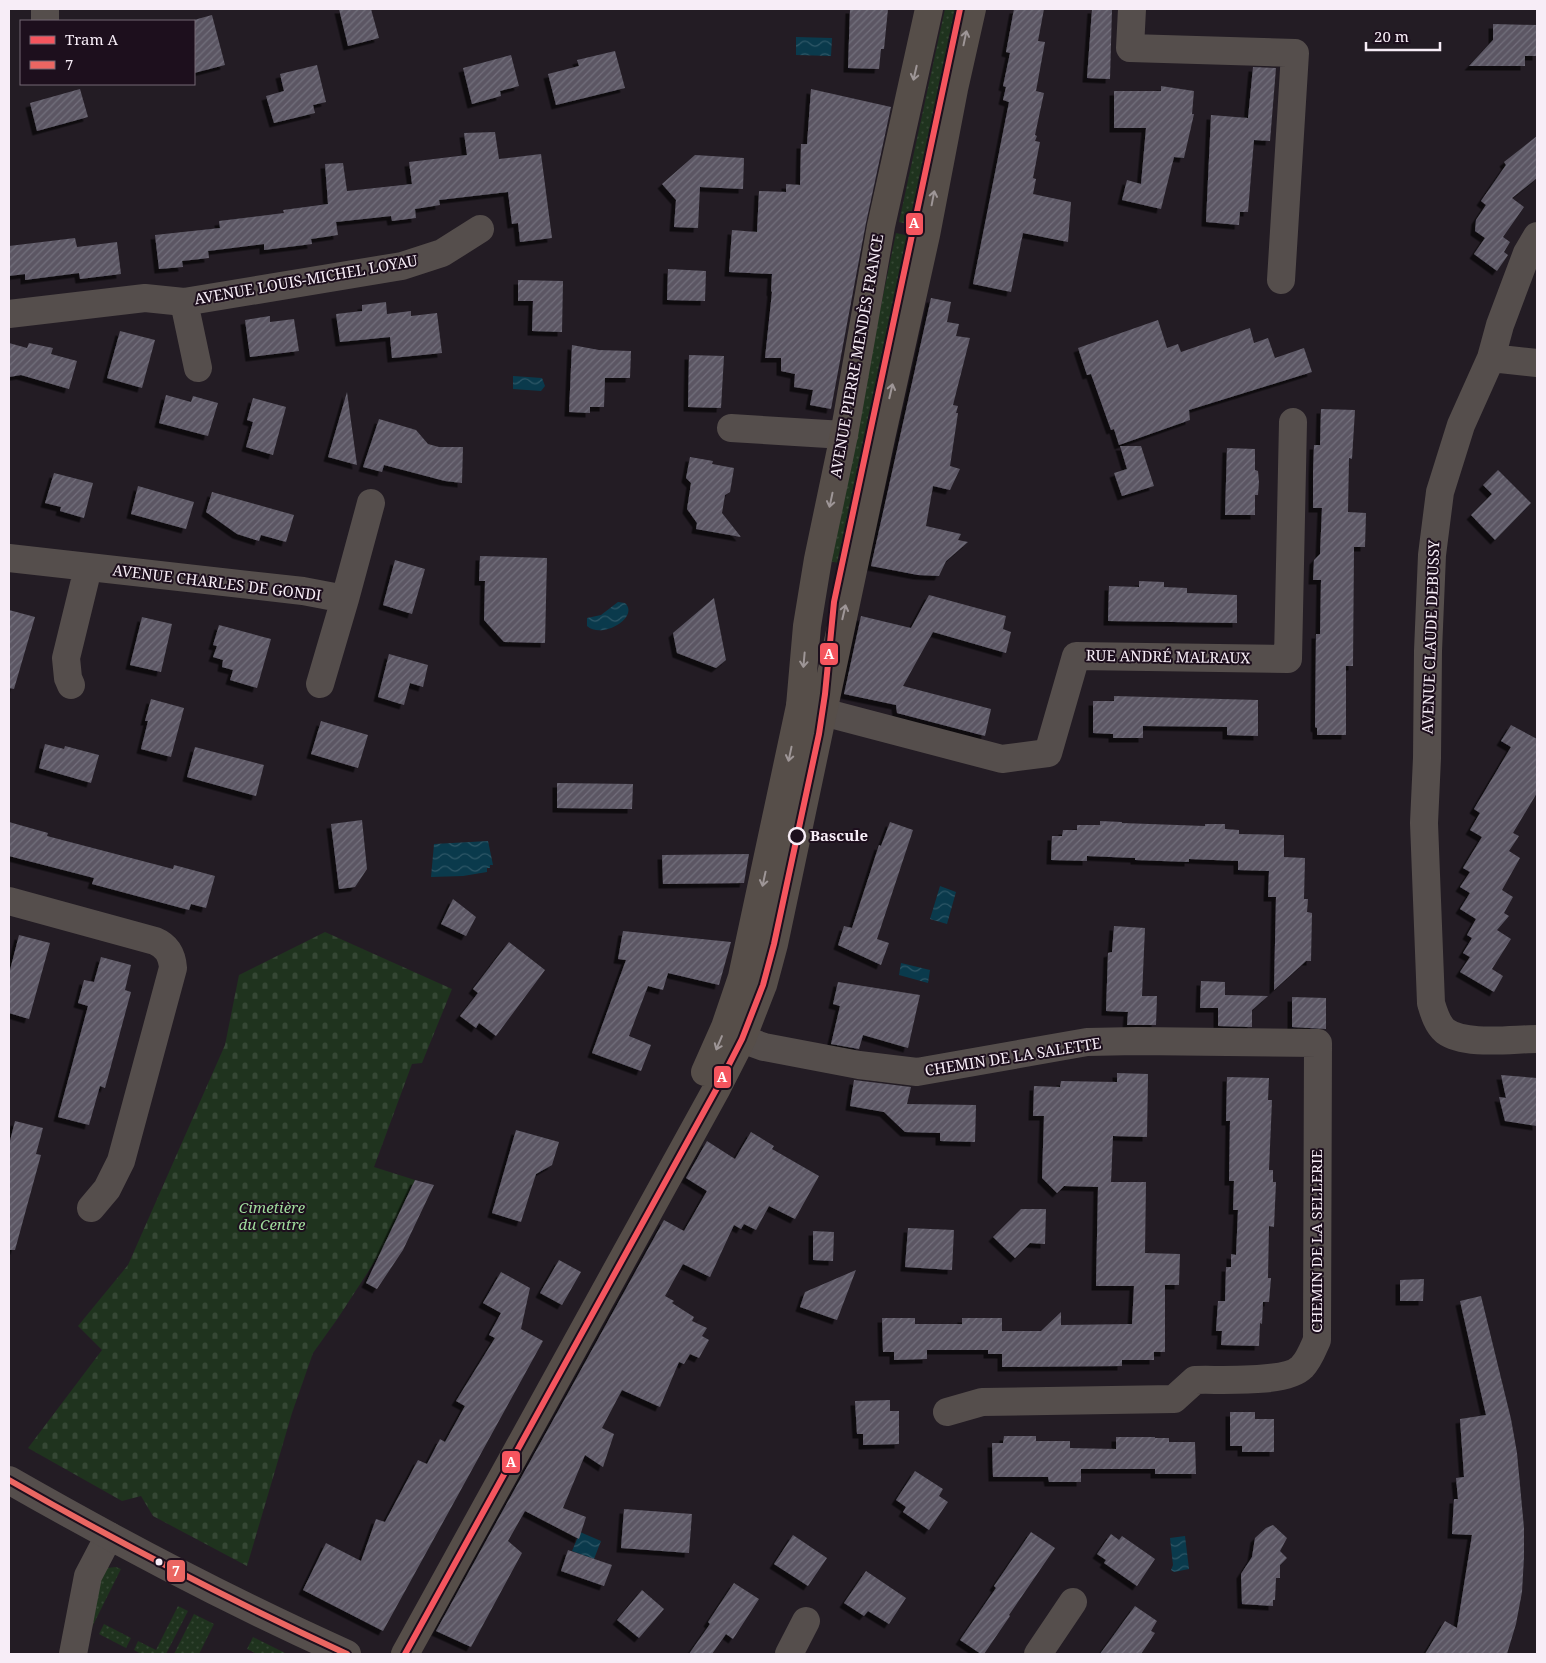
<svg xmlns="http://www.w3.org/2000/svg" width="1546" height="1663" font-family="'Noto Serif',serif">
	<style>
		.grass { fill: url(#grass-dots) }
		.cemetery { fill: url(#cemetery-stones) }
		.water { fill: url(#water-waves) }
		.building { fill: url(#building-hatch); filter: url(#shadow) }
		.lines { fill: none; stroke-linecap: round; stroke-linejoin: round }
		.minor { stroke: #554e4c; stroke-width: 28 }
		.tertiary { stroke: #554e4c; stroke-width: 28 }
		.secondary { stroke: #564e49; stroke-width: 28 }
		.bus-1-casing { stroke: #1d0f1d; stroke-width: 10 }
		.bus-1 { stroke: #eb6662; stroke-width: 6 }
		.tram-1-casing { stroke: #1d0f1d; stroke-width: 10 }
		.tram-1 { stroke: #f5555e; stroke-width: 6 }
		.oneway { stroke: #9e9697 }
		.stop-dot { fill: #1d0f1d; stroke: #f7edf7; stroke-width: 2.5 }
		.bus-dot { fill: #f7edf7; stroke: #1d0f1d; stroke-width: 2 }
		.labels { text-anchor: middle; stroke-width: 4; stroke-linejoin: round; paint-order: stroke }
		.street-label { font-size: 15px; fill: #f7edf7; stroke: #1d0f1d }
		.stop-label { font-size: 15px; font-weight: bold; fill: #f7edf7; stroke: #1d0f1d; text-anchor: start }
		.park-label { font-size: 15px; font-style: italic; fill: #9fdc9c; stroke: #1d0f1d }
		.line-badge { stroke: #1d0f1d; stroke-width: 2 }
		.badge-label { font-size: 14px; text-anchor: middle; font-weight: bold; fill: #fff }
	</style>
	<defs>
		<pattern id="grass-dots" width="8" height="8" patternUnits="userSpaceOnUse" patternTransform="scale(1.25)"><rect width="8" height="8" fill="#1f331e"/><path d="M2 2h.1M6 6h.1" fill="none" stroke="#354734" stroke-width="1.8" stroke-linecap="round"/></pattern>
		<pattern id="cemetery-stones" width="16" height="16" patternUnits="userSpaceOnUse" patternTransform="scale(1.25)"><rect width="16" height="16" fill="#1f331e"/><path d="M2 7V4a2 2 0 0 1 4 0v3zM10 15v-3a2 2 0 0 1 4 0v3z" fill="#354734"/></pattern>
		<pattern id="water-waves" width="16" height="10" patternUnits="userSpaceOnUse" patternTransform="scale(1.25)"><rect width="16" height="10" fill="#0a3a4c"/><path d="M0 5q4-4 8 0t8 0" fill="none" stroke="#2e5767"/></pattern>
		<pattern id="building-hatch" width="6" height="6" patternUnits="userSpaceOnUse" patternTransform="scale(1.25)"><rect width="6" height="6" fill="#5b5764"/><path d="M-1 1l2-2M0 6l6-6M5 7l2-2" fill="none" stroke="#736f7b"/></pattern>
		<filter id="shadow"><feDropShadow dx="-4.5" dy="4.5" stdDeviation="0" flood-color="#0009"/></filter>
	</defs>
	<rect width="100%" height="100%" fill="#231c24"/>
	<path class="grass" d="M945,9H963L916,226L899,222Z
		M896,233L914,237L845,564L828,561Z
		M116,1567L121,1569L90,1631L94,1591L107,1568Z
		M178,1606L188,1611L166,1654H141L134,1650L138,1641L156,1650Z
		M194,1614L214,1624L199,1654H174Z
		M104,1624L131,1638L126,1648L99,1634Z
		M253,1637L287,1654H257L247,1649Z"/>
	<path class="cemetery" d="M325,932L452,989L422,1063L412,1064L374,1167L415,1180L381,1252L338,1318L313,1353L292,1413L247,1566L153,1516L141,1496L122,1501L28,1448L102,1350L78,1326L128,1265L225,1045L239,975Z"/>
	<path class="water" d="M796,37L832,38L831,56L796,55Z
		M513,376L542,378L545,386L541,391L513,389Z
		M618,602L625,603C640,617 602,640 587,626V618L601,615Z
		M488,841L493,865H490V868H487V872L463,876L431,877L434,844Z
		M940,886L956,892L947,924L930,919Z
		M901,963L930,970L928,983L899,975Z
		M580,1532L601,1541L594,1559L572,1551Z
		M1185,1536L1189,1569L1174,1572L1171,1570L1173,1565L1170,1538Z"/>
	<path class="building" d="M339,9H371L379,38L348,46Z
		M850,9H888L884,49H881L879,69L848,68Z
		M1014,9H1044L1038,41L1045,42L1036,91L1044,93L1035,135L1037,136L1035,141L1040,142L1033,178L1036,179L1033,194L1071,202L1068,242L1023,233L1011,292L973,284L1009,102L1003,100L1006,87L1003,86L1010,53L1006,52Z
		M1092,9H1112L1110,79L1087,78Z
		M212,15L225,65L194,73V20Z
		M1493,24L1537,25V56H1525V66H1469L1493,40Z
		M615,51L625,88L556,105L548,74L579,66L577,60Z
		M511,55L519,86L500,91L501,96L472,104L463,68Z
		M317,65L326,102L313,105L315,113L274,123L266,96L284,91L280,74Z
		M1253,67L1276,68L1270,141L1254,140L1248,212H1240L1239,225L1206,222L1211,115L1248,118Z
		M1161,86L1194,91L1192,114H1194L1184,158L1174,157L1161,209L1122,200L1127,180L1141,184L1146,128H1114V91H1161Z
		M80,89L88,117L37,131L30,103Z
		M811,89L891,107L866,223L831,409L810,405L813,390L794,387L795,374L781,371V358H765L772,292L771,291L772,274L729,272L732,230L757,232L759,191L786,192V184L800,185L801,144H807Z
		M495,132L499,159L541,154L552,238L520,242L518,223L512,224L508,192L439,200L440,205L415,209L416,218L392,221L391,216L336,222L338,235L311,239L312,244L264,250V244L208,251L209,258L182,261L183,267L159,269L155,235L220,228L219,221L284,213L283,210L328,204L325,164L343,163L347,191L412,184L409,162L467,155L464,133Z
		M1537,136V178L1512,198L1524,207L1503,237L1510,242L1504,252L1508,255L1497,271L1474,254L1485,238L1475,231L1476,220L1486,205L1481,201L1506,165L1504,162Z
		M695,155L744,158L743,189L700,187L698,228L674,227L676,200L662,184Z
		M75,238L77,247L117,242L121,274L80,279L79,273L25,280V274L9,276V246Z
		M668,269L706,271L705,301L667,300Z
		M518,280L563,281L562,332L532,331L533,301H518Z
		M931,298L951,302L947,322L959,324L956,336L970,338L953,405L958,406L956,413H958L950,466L960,469L950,490L933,486L926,526L961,534L958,540L968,542L946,561L939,576L918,575L871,566Z
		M386,302L387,314L411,311V316L437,313L442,353L392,358L390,337L340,342L336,314L362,311V305Z
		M270,316V322L294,319L299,351L250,357L245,320Z
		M1158,320L1167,348L1178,344L1181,352L1250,328L1254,343L1268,338L1275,358L1304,348L1312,372L1189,410L1190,420L1119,445L1114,429L1111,430L1091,374L1087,375L1078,348Z
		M120,331L155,340L142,388L107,378Z
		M9,343L27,348L29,343L53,348L51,354L77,361L69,389L21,375L9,377Z
		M572,345L599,350L631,351L630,378H605L604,407H590V413L569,412Z
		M689,355L724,356L721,408L688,407Z
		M347,392L357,465L328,457Z
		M166,395L191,402L193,396L218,403L208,436L159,423Z
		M253,398L286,407L273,455L246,447L253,422L247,420Z
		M1321,409L1355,410L1352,459L1349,458L1348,512L1366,513L1365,547H1354L1353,666H1346V735H1317V728L1315,727L1316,634H1320L1321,580H1313L1314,560L1320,554L1322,508H1313V472L1314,445H1320Z
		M379,419L416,430L428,444L439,447H463L462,483L445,481L384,465L382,472L363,467Z
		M1120,446H1141L1154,486L1122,496L1114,473L1127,469Z
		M1227,448L1255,449V470L1258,471L1259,482L1258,495H1255V515H1225Z
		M690,457L713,461L712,464L734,468L730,492L725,495L722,513L741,537L696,529L697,523L687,509L691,483L686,478Z
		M1498,470L1531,503L1495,540L1471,515L1492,494L1483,485Z
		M54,473L93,483L84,518L60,511L61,507L45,503Z
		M138,486L194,502L186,529L131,514Z
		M212,492L294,515L286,542L261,535L259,541L237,534L206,512Z
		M480,556L547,558L545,643L504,642L484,620L485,581H479Z
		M395,560L425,569L412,614L383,605Z
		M1139,581L1164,582V587L1187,588V593L1237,595V623L1108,621L1109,586L1139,587Z
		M929,595L1006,616L1003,629L1011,632L1006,653L933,632L903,686L991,709L985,736L897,713L896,705L844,694L861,616L911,628Z
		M714,598L726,660L716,668L677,653L673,633Z
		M9,610L35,617L14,689L9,688Z
		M142,617L172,624L161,672L130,665Z
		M219,625L271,639L257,688L230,680L233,670L222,667L223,660L213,657L217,646L213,645Z
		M389,654L428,665L423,687L410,683L404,705L378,697Z
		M1114,696L1258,700V736L1227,735V727L1143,726V738H1113V734L1093,733V701H1114Z
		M151,699L184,708L171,757L141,749L148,721H145Z
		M321,721L368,735L358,768L311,754Z
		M1511,725L1537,739V793L1513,833L1519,836L1509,851L1520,858L1502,890L1513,897L1504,913L1509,916L1497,930L1511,939L1492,969L1503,976L1494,992L1460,972L1470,957L1463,953L1472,938L1467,935L1476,919L1460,909L1470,893L1460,887L1470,872L1463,868L1482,837L1470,830L1480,813L1474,809L1511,747L1501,741Z
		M45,744L64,749L65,746L99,755L91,783L39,768Z
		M195,747L264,765L256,796L187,777Z
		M557,783L633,784L632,809L557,808Z
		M362,820L367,869L355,887L339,889L331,824Z
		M1100,821L1122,822V823L1205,826V824H1225V829L1239,830V834L1284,835V857L1305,858L1304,899H1308L1307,912L1312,913L1311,961H1306L1274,990L1276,897H1268L1269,871L1238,870V861L1189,859V862L1135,860V858L1087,856V861L1051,860L1052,836H1062L1063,830H1077V825H1100Z
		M9,822L48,833L47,836L173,869L174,865L215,876L206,908L191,904L189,910L92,884L94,878L9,856Z
		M890,822L913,830L877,939L889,943L881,965L838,945L844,926L852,928L879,845L881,846Z
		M749,854L744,883L663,884L662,855Z
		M453,899L476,917L466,936L441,924Z
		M1114,926L1145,928L1142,996H1157L1156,1025H1127L1128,1012L1106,1011L1108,953L1112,952Z
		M623,931L731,942L719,985L668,973L663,990L648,986L629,1036L651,1045L641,1071L592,1053L626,960L618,959Z
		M19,935L50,943L29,1019L9,1013V974Z
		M509,942L545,970L496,1036L479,1023L476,1028L460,1016L478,993L473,989Z
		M101,957L131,965L125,990L131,992L105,1088L100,1086L89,1125L58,1117L88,1006L78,1003L84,980L94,982Z
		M1201,981L1225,982V995L1268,996L1252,1010V1027L1218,1026V1008H1200Z
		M838,982L920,995L908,1048L863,1035L859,1049L831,1044L840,1006L833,1004Z
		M1292,997L1326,998V1029L1292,1027Z
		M1117,1073L1148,1074L1147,1137L1113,1136L1111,1182H1146L1145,1253L1180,1254L1179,1285H1165V1352H1154V1360H1122V1366L1002,1367V1354H988V1350H927V1359L894,1360V1352H883L882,1318H915V1324H962V1318H1002V1331H1041L1061,1312V1325L1132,1324L1134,1286H1096L1098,1187L1064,1186L1057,1193L1042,1178L1044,1116H1033L1034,1086L1060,1087L1061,1081L1117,1082Z
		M1501,1075L1537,1078V1126L1505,1121L1499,1097L1506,1098Z
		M1227,1077L1269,1078L1268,1100H1272L1269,1170H1273V1182H1276L1274,1227L1269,1226L1268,1278H1271L1269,1302H1263L1262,1324L1260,1323L1259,1346L1221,1345L1222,1331H1216L1218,1301H1225L1226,1267H1231V1254L1236,1255L1238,1210H1233L1234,1181H1229L1230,1121H1226Z
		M854,1080L911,1087L907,1104L976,1105L975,1142L940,1141V1133L905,1132L884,1112L850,1106Z
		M15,1121L43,1128L36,1154L41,1155L15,1250H9V1145Z
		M516,1130L559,1142L552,1165L536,1174L521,1222L492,1213Z
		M751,1132L774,1146L772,1149L819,1176L795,1219L769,1206L756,1230L744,1224L741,1229L734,1225L710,1277L683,1264L665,1296L674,1301L672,1303L694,1317L692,1321L707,1328L702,1336L709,1340L699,1358L690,1354L684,1364L679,1362L660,1407L622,1390L602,1428L614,1434L603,1467L585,1455L563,1508L586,1517L579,1539L525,1511L508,1541L522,1553L471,1647L436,1631L664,1220L684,1231L707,1191L686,1178L707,1141L735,1159Z
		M415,1180L434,1185L403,1250L377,1289L366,1283Z
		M1021,1209H1046L1045,1244L1030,1243L1015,1258L993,1237Z
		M908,1228L954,1230L952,1270L905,1267Z
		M813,1231L834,1232L833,1261L813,1260Z
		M559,1260L581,1272L562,1305L540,1293Z
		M856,1270L837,1320L800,1307L805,1292Z
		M501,1272L530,1288L521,1329L543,1341L383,1631L303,1590L326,1543L361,1561L376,1519L385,1522L418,1460L427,1464L440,1439L445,1442L465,1406L456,1401L495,1338L489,1335L501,1313L483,1303Z
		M1424,1279L1423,1301H1400V1280Z
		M1481,1296L1511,1419L1517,1453L1524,1528V1557L1522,1592L1516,1624L1507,1654H1425L1445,1621L1457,1628L1472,1535L1452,1534L1454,1499H1458L1456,1478L1464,1477L1460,1419L1486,1415L1460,1301Z
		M890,1400V1411H899V1444L863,1445V1434H857L855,1401Z
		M1230,1412H1255V1419H1274V1452H1242V1446H1230Z
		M1004,1436H1036V1441H1070V1448L1116,1449V1437H1155V1438H1169V1442H1195L1196,1474H1155V1469H1081V1482H1049L1048,1477H993L992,1443H1003Z
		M915,1471L943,1489L939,1496L948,1502L929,1530L903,1512L906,1507L896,1500Z
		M624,1509L692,1514L689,1553L621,1548Z
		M1273,1525L1287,1538L1280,1551L1287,1558L1280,1565V1578H1276L1275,1600H1273V1606L1242,1604L1241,1574L1252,1557L1255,1538L1266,1528Z
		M1031,1532L1055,1548L1009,1615L1010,1616L984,1654H981L960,1640L996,1588L994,1586Z
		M1111,1534L1119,1540L1122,1536L1155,1559L1137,1586L1104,1563L1106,1560L1097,1554Z
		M793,1535L827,1558L808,1586L774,1564Z
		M568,1550L612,1565L604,1586L561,1571Z
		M866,1571L906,1598L889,1624L868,1611L864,1616L844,1603Z
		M734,1583L759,1599L733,1639L726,1634L712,1654H689L710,1624L708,1622Z
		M642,1590L664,1609L639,1638L617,1620Z
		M1135,1606L1157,1621L1151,1631L1155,1633L1141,1654H1100Z"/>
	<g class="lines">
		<path class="minor" d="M45,9V21
			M1132,9L1130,48L1295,53L1281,280
			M1537,236L1527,253L1500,325L1491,358L1461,425L1440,492L1432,555L1428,651L1427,758L1424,823L1431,1003C1434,1013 1437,1024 1445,1031C1465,1046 1512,1039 1537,1039
			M184,302L198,368
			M9,314L145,298L184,302L402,266L442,253L480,229
			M1491,358L1537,363
			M731,428L844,435
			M9,558L303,591L345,599L371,503
			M320,684L345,599
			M71,685L68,678L66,658L88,568
			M800,706L1002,759L1048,753L1076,656L1288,659L1293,422
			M9,901L155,941C167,946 172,955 173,968L121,1161L107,1189L91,1208
			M742,1039L764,1047L859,1065L917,1072L1087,1042L1137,1041L1318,1043L1317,1340C1313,1349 1309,1360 1302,1367C1286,1384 1219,1379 1195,1380L1174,1399L982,1402L947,1412
			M73,1654L88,1576L109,1536
			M789,1654L806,1621
			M1038,1654L1073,1602"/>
		<path class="tertiary" d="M9,1480C119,1543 231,1602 347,1654"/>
		<path class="secondary" d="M705,1072L725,1027L742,977L800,706L807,626L818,559L844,435L881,226L929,9
			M405,1654L717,1088L742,1039L752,1013L763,985L774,944L881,438L926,235L954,89L972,9"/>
		<g class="bus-1-casing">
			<path id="bus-1" d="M9,1480C119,1543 232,1601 347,1654"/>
		</g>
		<use href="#bus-1" class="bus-1"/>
		<g class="tram-1-casing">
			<path id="tram-1" d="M405,1654L717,1088L742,1039L763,985L774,944L819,734L825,694L834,602L960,9"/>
		</g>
		<use href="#tram-1" class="tram-1"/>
	</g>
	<defs><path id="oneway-shaft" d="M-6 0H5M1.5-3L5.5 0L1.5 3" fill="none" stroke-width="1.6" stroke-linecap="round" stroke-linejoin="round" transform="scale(1.25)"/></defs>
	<g class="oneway">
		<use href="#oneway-shaft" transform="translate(965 38) rotate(-78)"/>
		<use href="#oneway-shaft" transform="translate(915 73) rotate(103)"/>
		<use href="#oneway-shaft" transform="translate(933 198) rotate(-79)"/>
		<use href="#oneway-shaft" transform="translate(891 391) rotate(-77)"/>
		<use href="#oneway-shaft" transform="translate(831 500) rotate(102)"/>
		<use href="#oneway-shaft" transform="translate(844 612) rotate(-77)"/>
		<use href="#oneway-shaft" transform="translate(804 660) rotate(95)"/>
		<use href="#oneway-shaft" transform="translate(790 754) rotate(102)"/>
		<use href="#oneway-shaft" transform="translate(764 879) rotate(102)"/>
		<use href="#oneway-shaft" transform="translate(719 1043) rotate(113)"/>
	</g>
	<circle class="stop-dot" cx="797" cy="836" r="8"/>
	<circle class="bus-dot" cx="159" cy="1562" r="4.5"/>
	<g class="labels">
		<g class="street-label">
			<text transform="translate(306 280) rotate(-10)" y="5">AVENUE LOUIS-MICHEL LOYAU</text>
			<text transform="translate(857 356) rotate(-80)" y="5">AVENUE PIERRE MENDÈS FRANCE</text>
			<text transform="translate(217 583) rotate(7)" y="5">AVENUE CHARLES DE GONDI</text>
			<text transform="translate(1431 637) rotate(-88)" y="5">AVENUE CLAUDE DEBUSSY</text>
			<text transform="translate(1168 657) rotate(1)" y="5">RUE ANDRÉ MALRAUX</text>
			<text transform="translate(1013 1057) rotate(-9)" y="5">CHEMIN DE LA SALETTE</text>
			<text transform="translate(1317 1241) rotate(-90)" y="5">CHEMIN DE LA SELLERIE</text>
		</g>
		<g class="stop-label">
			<text x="810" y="841">Bascule</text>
		</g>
		<g class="park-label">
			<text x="272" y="1213">Cimetière<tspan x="272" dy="17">du Centre</tspan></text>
		</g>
	</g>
	<g class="line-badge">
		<rect x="905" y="212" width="19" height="24" rx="5" fill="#f5555e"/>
		<rect x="819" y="642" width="20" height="24" rx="5" fill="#f5555e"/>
		<rect x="713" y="1065" width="19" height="24" rx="5" fill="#f5555e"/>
		<rect x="501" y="1450" width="20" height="24" rx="5" fill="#f5555e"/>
		<rect x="166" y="1559" width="20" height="24" rx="5" fill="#eb6662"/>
	</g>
	<g class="badge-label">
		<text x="914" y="228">A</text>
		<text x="829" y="659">A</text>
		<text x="722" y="1082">A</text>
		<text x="511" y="1467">A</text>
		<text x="176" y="1576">7</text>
	</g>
	<rect width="1546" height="1663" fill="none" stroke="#f7edf7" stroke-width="20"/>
	<rect x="20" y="20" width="175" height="65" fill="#1d0f1d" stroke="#746874"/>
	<rect x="30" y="36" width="25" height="8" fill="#f5555e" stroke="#746874"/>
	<text x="65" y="45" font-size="15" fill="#f7edf7">Tram A</text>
	<rect x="30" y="61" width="25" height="8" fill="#eb6662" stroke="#746874"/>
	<text x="65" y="70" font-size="15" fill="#f7edf7">7</text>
	<path d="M1366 42v8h74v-8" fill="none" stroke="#f7edf7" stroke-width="2.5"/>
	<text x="1374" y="42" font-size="15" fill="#f7edf7" stroke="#1d0f1d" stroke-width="4" paint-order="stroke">20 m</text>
</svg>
